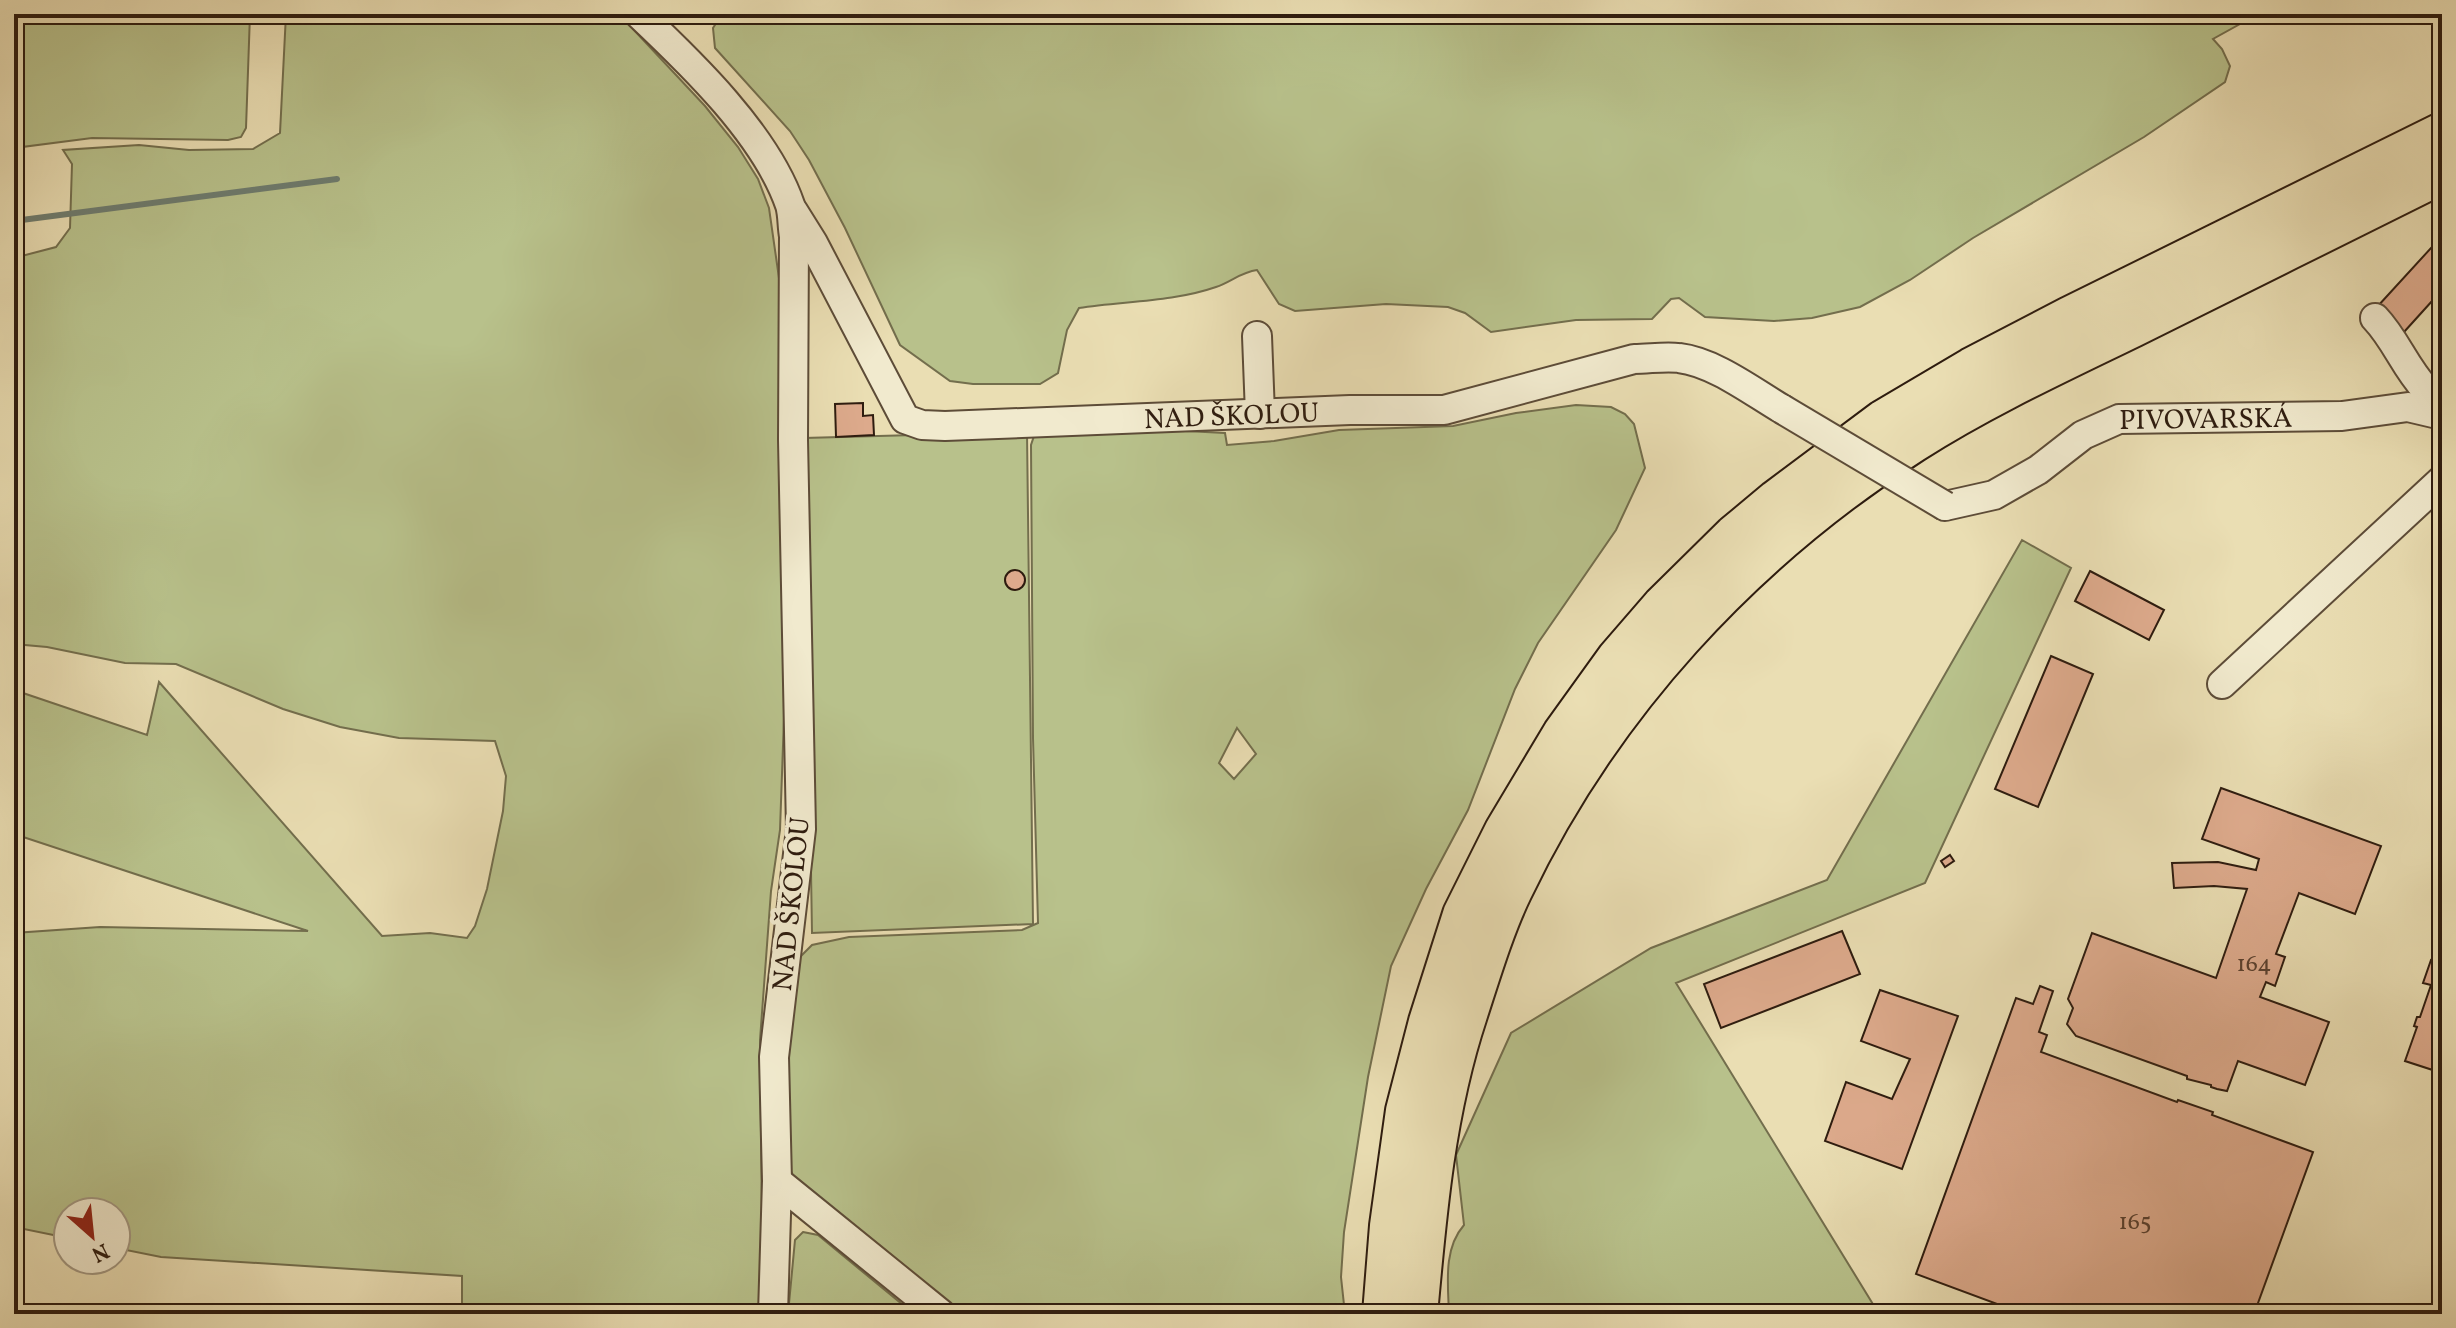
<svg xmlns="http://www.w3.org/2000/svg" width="2456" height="1328" font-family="Vollkorn,serif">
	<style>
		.green { fill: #b8c18b; stroke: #736e4d; stroke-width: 2; fill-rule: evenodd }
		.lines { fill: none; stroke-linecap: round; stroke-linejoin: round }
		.stream { stroke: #6e7c6f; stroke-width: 6 }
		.building { fill: #ddaa8c; stroke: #2e1c0f; stroke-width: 2 }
		.minor-casing { stroke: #5d4c38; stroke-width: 32 }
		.highway-casing { stroke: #2e1c0f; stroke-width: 46 }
		.minor { stroke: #f1eace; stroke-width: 28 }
		.highway { stroke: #eadeb3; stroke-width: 42 }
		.minor-bridge-casing { stroke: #5d4c38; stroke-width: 32; stroke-linecap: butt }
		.minor-bridge { stroke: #f1eace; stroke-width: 28 }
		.labels { text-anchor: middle; stroke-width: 8; stroke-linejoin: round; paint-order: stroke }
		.number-label { font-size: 24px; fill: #5a402e }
		.street-label { font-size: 28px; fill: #2e1c0f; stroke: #f1eace }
	</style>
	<rect width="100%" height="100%" fill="#eadeb3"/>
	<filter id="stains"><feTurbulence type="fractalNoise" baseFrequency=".0025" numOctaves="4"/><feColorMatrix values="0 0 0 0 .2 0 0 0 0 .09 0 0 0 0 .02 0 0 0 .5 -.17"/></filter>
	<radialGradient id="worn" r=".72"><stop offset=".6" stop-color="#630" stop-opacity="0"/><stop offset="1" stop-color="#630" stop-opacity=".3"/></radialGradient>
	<path class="green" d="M14,14H250L246,128L241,137L228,140L92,138L14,148Z
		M286,14H619L705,106L738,147L758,179L769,208L779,278L783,433L785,690L780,830L771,891L760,1040L763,1314H462V1276L161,1257L116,1248V1212H68V1238L14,1227V933L100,927L308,931L14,834V690L147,735L159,682L382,936L430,933L467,938L475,926L487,889L503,811L506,776L495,741L399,738L340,727L283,709L176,664L125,663L47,647L14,644V258L56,247L70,228L72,164L63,150L139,145L189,150L253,149L280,133Z
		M722,14H2258L2213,39L2222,49L2230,66L2225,82L2144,137L1973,238L1910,280L1860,307L1812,318L1774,321L1705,317L1679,298L1671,299L1652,319L1576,320L1491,332L1465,313L1448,307L1386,304L1295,311L1279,304L1257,270C1241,272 1231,282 1216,287C1173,302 1124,301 1079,308L1067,330L1058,373L1040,384H973L950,381L900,345L845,228L809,160L790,131L715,48L713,28Z
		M1576,405L1611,407L1625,414L1634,424L1645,468L1616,530L1538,643L1515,689L1468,810L1426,889L1391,966L1368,1077L1344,1232L1341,1277L1345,1314H962L796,1182L786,1161L784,1089L793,964L812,945L849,937L1022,930L1038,923L1033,738L1031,445L1034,436L1126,428L1225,433L1227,445L1274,441L1339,430L1453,426L1516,413ZM1237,728L1256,754L1234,779L1219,763Z
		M1027,432L1033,924L812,933L804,438Z
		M2022,540L2071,568L1925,883L1676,983L1879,1314H1449C1448,1284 1443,1249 1464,1225L1456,1155L1511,1033L1651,948L1827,880Z
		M803,1232L818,1235L914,1314H788L795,1240Z"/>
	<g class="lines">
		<path class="stream" d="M14,221L337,179"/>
	</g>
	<path class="building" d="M2442,236V290L2404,332L2377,307Z
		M863,403V416L873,415L874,435L836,437L835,404Z
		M1005 580a10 10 0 1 1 20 0a10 10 0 1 1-20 0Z
		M2090,571L2164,610L2149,640L2075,601Z
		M2051,656L2093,674L2038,807L1995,789Z
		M2221,788L2381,846L2355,914L2299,893L2276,954L2285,957L2275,986L2266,982L2260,997L2329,1022L2305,1085L2238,1061L2227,1091L2217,1089L2211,1087V1085L2187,1079V1076L2076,1036L2067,1024L2073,1008L2068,999L2092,933L2216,978L2247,889L2214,886L2174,888L2172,863L2218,862L2256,870L2259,859L2202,839Z
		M1950,855L1954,861L1945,867L1941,861Z
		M1842,931L1860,974L1721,1028L1704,984Z
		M2431,960L2442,964V1073L2405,1061L2417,1027L2414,1026L2417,1017H2420L2431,985L2423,983Z
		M2040,986L2053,991L2039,1032L2047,1035L2041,1052L2177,1102L2178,1100L2213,1112L2212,1115L2313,1152L2254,1314H2024L1916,1274L2016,998L2033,1004Z
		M1880,990L1958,1016L1902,1169L1825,1141L1846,1082L1892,1099L1910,1059L1861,1041Z"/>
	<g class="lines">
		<g class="minor-casing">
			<g id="minor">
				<path d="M639,14C692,64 766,135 790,205C793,215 792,226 794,236L793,440L801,829L774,1057L777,1181L773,1314"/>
				<path id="s1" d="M793,211L813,243L905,419L922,425L945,426L1350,410H1444L1634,359C1649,359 1665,356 1679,358C1714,362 1753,392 1782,409"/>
				<path d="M2375,318C2396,340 2404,366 2426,390"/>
				<path d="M1257,336L1260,414"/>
				<path id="s2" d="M1945,506L1994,495L2038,470L2083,435L2119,419L2342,416L2408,407L2442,415"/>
				<path d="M2222,684L2442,480"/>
				<path d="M777,1181L941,1314"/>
			</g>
		</g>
		<g class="highway-casing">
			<path id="highway" d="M1384,1314L1391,1226L1407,1111L1430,1022L1464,915L1506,831L1564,734L1618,659L1663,607L1735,536L1777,501L1884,421L1972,369L2070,318L2442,134
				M1416,1314C1425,1213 1434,1110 1466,1014C1479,974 1493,927 1511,890C1599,705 1741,551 1913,441C1982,397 2058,362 2132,326C2235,275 2339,223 2442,172"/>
		</g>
		<use href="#minor" class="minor"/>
		<use href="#highway" class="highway"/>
		<g class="minor-bridge-casing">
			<path id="minor-bridge" d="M1782,409L1945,506"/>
		</g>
		<use href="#minor-bridge" class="minor-bridge"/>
	</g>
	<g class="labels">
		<g class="number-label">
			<text x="2254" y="971">164</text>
			<text x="2135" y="1229">165</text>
		</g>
		<g class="street-label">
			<text dy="10" stroke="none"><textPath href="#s1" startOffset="564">NAD ŠKOLOU</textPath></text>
			<text dy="10" stroke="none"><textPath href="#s2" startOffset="284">PIVOVARSKÁ</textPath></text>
			<text transform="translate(790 904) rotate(-84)" y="10">NAD ŠKOLOU</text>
		</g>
	</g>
	<rect width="2456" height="1328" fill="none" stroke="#eadeb3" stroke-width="48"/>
	<rect x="16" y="16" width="2424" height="1296" fill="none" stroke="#2e1c0f" stroke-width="4"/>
	<rect x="24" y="24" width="2408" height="1280" fill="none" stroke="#2e1c0f" stroke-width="2"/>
	<g transform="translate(92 1236) rotate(153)"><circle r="38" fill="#f1eace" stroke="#a39882" stroke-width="2"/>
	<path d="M0-6L14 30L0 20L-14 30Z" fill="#8f2418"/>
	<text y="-12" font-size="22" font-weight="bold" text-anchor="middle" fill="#2e1c0f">N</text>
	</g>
	<rect width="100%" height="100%" filter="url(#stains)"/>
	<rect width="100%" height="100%" fill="url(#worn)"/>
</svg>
